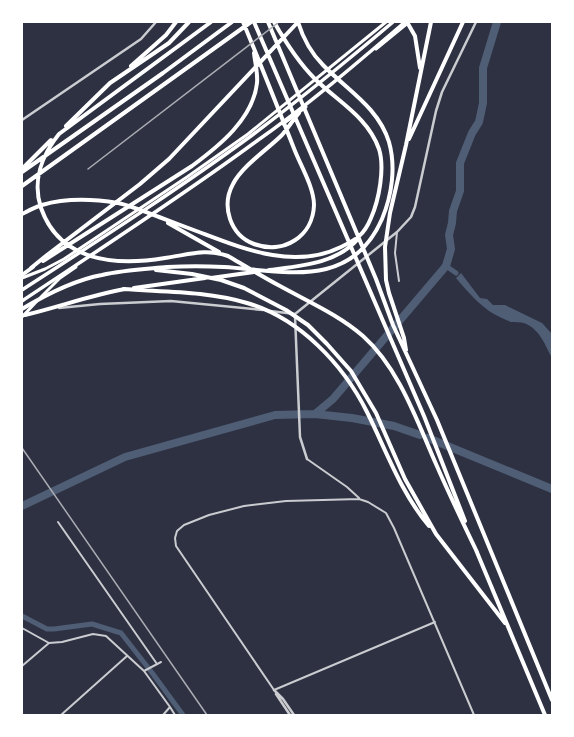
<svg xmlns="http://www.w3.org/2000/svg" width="574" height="737" font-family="Lato,sans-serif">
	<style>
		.water { fill: #4f5d75 }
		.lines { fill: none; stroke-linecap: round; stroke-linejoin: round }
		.canal { stroke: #4f5d75; stroke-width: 5 }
		.river { stroke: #4f5d75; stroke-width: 8 }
		.minor { stroke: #caccd0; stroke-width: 2 }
		.tertiary { stroke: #caccd0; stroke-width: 2.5 }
		.secondary { stroke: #fff; stroke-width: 3 }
		.trunk { stroke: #fff; stroke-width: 3.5 }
		.motorway { stroke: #fff; stroke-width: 4 }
		.rail { stroke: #abadb3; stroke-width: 1.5 }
	</style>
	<rect width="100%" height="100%" fill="#2d3142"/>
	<path class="water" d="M461,273L480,298L487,299L493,305H505L542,323L552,334V358C545,345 540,329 524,323C520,322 515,322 511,322C506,320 499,317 494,314C481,307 466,290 456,278Z"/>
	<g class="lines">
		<path class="canal" d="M446,266L456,273
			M22,616L47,629H54L92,624L121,633L153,674L183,715"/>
		<path class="river" d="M315,414L333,399L446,266L451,249L449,235L452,223L453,211L460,191V163L472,133L479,122L483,103V68L497,22
			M428,438L552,489
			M22,506L125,457L275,415L315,414L352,418L394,426L420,435"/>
		<path class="minor" d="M397,232L395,253L399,281
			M307,459L347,487L359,498
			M58,522L157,664
			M435,622L274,690L176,546L175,538L177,531L184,525L209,515L244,506L286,501L359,499L368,502L386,513L394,528L474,715
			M22,628L49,643L62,642L93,634L106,636L144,671L170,707L163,715
			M22,666L49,643
			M144,671L161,662
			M170,707L175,715
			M61,715L127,656"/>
		<path class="tertiary" d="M22,120L141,39L156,22
			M59,308L100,304L171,301L263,310
			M270,311L295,314L397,232L411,217L415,207L436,111L442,92L476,22
			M295,316L300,437L307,459
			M274,690L283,699L294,715
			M276,694L290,715"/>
		<path class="secondary" d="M376,49L409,22
			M283,124L306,107
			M22,278L45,269L64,259L187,177L248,134L386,22
			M41,297L60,278L76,267
			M22,317L37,301"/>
		<path class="trunk" d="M22,290C99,240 177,190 251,136C299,100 347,61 393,22
			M22,301C100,249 179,198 254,143C307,106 356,64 405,22"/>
		<path class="motorway" d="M211,22L59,134C42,155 32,181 41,208C60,262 116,266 165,258C188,255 205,248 228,256C245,266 263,277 280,286C309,302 339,315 363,336C399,368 417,421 436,464C449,494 463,523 477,552
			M243,22C261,65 278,108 295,151C301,166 314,188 314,205C313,236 284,255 254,244C230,235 221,206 233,184C242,166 268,149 282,135C288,128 293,120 299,113
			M254,22L424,416L465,521
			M268,22L376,279L393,325L437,420L552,700
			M407,22L415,36L420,68
			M131,66L166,35L176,22
			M66,126L110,83L169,43L189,22
			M409,139L463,22
			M22,169L51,140
			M22,172L163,73L232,22
			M22,186L251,22
			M22,214C28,211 35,207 42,205C66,198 93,199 118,203C132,206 145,212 159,217C172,222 186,227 199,232C244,249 294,270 341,247C357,239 364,235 371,218C379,200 385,168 379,149C368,117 337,101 315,79C298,62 286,43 274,22
			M168,223L219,252
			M43,261L192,166C219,146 253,119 257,83C258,73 255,63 254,53
			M156,270L192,274L221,280L244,288L286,310L308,325L327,344L351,371L376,413L405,479L436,534L505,623
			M269,270C300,266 336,264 358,239
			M22,275L33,267
			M211,278L254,272
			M134,288L205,278
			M123,289C164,292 207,291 247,303C299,318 343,364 367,412C386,450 401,493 429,526
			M22,309C47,294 74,280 102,275C123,270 146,269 167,267C186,266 205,266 224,267C285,271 351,290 382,219C392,195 396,167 389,142C378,107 347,90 323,65C311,53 303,38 298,22L169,159L140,184L47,255L31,268
			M25,315C59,307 91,295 125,289
			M406,350L404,338L389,293L386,280L385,247L390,213L406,145L431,22
			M476,550L545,715"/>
		<path class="rail" d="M88,169L279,22
			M22,448L207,715"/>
	</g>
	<rect width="574" height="737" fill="none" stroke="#ffffff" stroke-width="46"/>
</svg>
